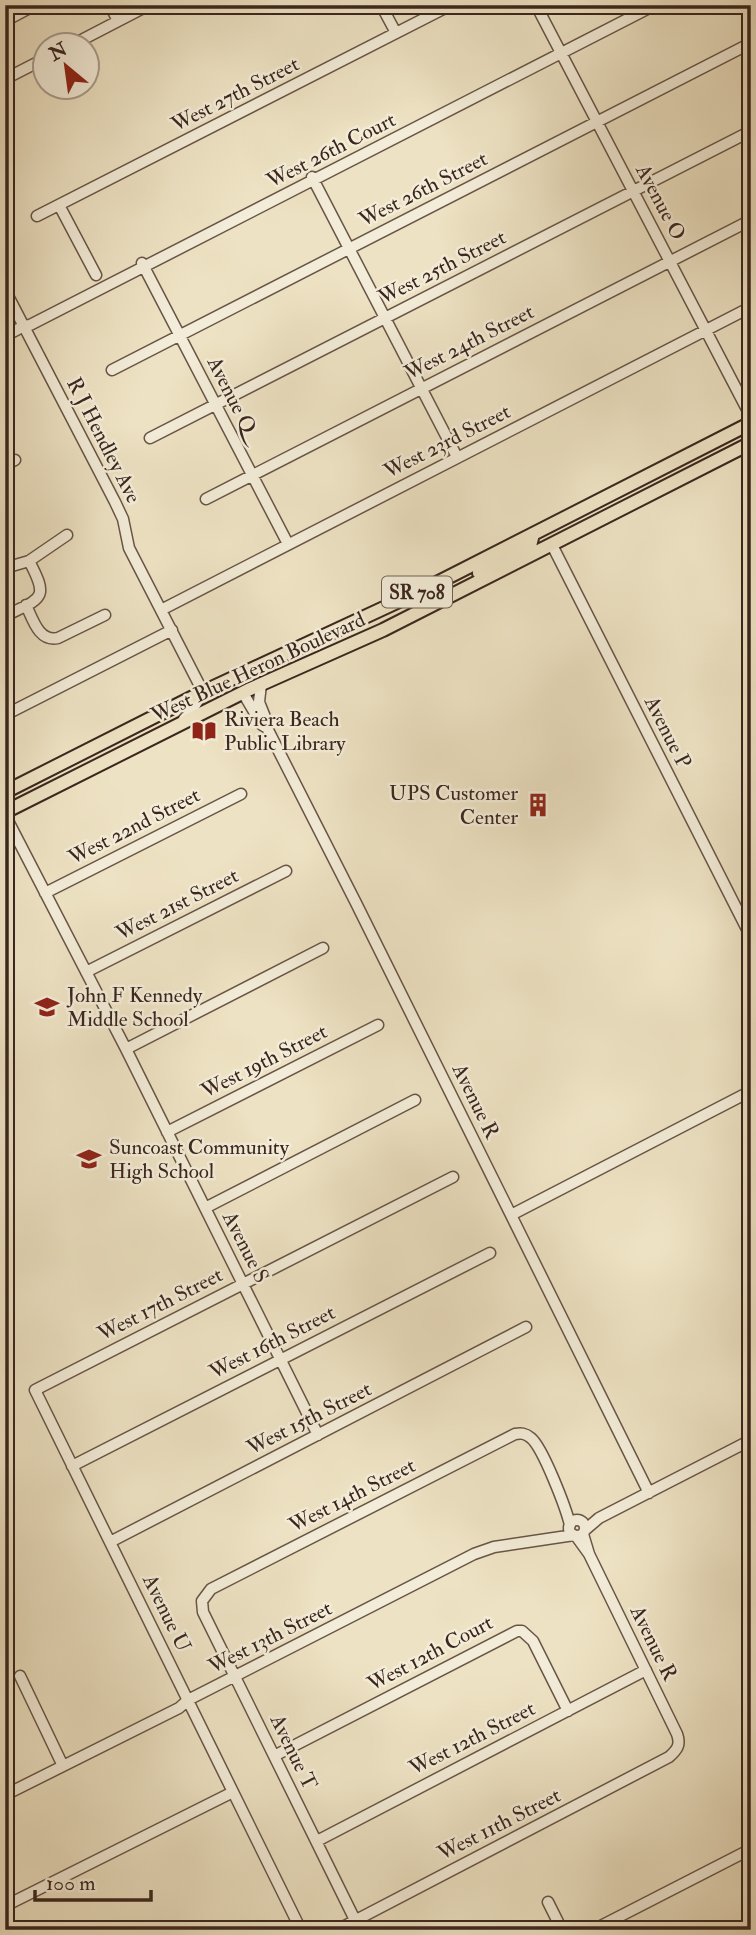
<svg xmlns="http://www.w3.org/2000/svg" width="756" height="1935" font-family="'IM FELL Double Pica',serif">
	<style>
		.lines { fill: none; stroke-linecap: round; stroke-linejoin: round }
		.minor-casing { stroke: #675547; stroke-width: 13 }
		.major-casing { stroke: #3a261e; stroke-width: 16 }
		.minor { stroke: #f3ecd8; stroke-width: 10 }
		.major { stroke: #ede2c3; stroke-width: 12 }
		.rail { stroke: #3a261e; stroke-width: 2.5; stroke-dasharray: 12 12; stroke-linecap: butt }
		.labels { text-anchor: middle; stroke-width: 5; stroke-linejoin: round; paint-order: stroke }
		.shield { fill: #f3ecd8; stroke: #726156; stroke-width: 2 }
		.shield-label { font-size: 19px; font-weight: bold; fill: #3a261e }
		.street-label { font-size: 21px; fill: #3a261e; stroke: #f3ecd8 }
		.poi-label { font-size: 21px; fill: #3a261e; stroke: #f3ecd8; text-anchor: start }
	</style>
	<rect width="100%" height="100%" fill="#ede2c3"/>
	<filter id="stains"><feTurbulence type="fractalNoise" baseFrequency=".00286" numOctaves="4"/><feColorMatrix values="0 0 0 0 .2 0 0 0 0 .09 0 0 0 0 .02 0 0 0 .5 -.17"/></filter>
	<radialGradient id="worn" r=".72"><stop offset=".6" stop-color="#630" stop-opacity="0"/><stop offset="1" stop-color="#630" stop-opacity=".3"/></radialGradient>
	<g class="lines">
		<g class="minor-casing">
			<path id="minor" d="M110,5L118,21
				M381,5L396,33
				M536,5L751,417
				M5,21L35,5
				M70,46L149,5
				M5,79L46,58
				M312,177L457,457
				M59,205L96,275
				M37,216L451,5
				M142,263L288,544
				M5,290L115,502L123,519L129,548L203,692L191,712L184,719
				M5,336L24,326L30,325L655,5
				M112,370L751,43
				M150,438L751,131
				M5,465L15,460
				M206,499L751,220
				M552,545L751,937
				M5,568L29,561L67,535
				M26,605C33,620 39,642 58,638L105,615
				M161,610L751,307
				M5,616C41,598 50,600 29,561
				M261,684L259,702L267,722V727
				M243,693L262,725L267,728L356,903L649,1493
				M5,715L172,630
				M5,815L126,1049L318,1435
				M45,893L241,794
				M86,972L286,871
				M126,1049L323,948
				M167,1132L378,1025
				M205,1208L415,1100
				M511,1215L751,1091
				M72,1466L490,1253
				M569 1528a8 8 0 1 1 16 0a8 8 0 1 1-16 0Z
				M585,1530L599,1518L751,1440
				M576,1536L589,1554L583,1534
				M110,1542L526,1327
				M20,1676L63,1766
				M274,1756L517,1631H522L533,1641L568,1711
				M5,1795L179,1708L188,1700L474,1554L494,1547L574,1535
				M317,1841L646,1670
				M548,1902L562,1930
				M5,1906L233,1792
				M355,1920L203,1612L202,1601L211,1589L515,1434C521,1433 525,1433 531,1438C543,1448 566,1508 570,1525
				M301,1930L35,1390L453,1177
				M337,1930L669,1757C677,1750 681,1745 677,1734L589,1554
				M593,1930L751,1849"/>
		</g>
		<g class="major-casing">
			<path id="major" d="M479,573L530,546L533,534
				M5,792L203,692L427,588L751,423
				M5,812L248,690L383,630L751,443"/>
		</g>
		<use href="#minor" class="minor"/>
		<use href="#major" class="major"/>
		<path class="rail" d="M751,1384C742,1420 738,1460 751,1495"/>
	</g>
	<defs>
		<g id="library-bare" transform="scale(1.89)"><path d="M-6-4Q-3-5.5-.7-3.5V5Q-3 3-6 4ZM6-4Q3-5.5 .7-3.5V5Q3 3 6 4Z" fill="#8f2418" stroke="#f3ecd8" stroke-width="2.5" paint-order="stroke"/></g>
		<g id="building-bare" transform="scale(1.89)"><path d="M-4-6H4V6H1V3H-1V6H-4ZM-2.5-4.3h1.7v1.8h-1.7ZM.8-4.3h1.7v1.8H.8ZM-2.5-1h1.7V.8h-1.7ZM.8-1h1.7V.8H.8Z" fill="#8f2418" stroke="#f3ecd8" stroke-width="2.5" paint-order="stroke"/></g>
		<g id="school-bare" transform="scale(1.89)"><path d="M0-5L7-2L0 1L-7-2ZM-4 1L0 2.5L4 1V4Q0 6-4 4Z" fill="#8f2418" stroke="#f3ecd8" stroke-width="2.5" paint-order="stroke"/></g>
	</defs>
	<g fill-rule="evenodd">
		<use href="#library-bare" x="204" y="731"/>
		<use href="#building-bare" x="538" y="805"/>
		<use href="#school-bare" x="47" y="1007"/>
		<use href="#school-bare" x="89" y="1159"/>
	</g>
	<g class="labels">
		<rect class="shield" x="382" y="576.5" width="70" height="31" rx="5"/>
		<g class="shield-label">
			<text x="417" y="599">SR 708</text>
		</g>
		<g class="street-label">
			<text transform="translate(235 94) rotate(-27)" y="7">West 27th Street</text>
			<text transform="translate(331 150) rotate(-27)" y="7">West 26th Court</text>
			<text transform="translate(423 189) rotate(-27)" y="7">West 26th Street</text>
			<text transform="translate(661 202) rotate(62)" y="7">Avenue O</text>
			<text transform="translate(442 267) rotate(-27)" y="7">West 25th Street</text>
			<text transform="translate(469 342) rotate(-27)" y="7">West 24th Street</text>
			<text transform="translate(232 395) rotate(63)" y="7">Avenue Q</text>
			<text transform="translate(104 440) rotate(63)" y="7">R J Hendley Ave</text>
			<text transform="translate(447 441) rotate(-27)" y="7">West 23rd Street</text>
			<text transform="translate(258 667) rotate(-25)" y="7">West Blue Heron Boulevard</text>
			<text transform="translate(668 732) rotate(63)" y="7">Avenue P</text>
			<text transform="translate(134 826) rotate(-27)" y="7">West 22nd Street</text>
			<text transform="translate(177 904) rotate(-27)" y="7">West 21st Street</text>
			<text transform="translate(264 1061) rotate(-27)" y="7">West 19th Street</text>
			<text transform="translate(476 1101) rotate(64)" y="7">Avenue R</text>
			<text transform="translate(246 1247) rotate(63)" y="7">Avenue S</text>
			<text transform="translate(160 1304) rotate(-27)" y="7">West 17th Street</text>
			<text transform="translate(272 1342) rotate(-27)" y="7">West 16th Street</text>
			<text transform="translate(309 1418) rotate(-27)" y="7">West 15th Street</text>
			<text transform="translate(352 1495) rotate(-27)" y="7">West 14th Street</text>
			<text transform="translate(167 1613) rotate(64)" y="7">Avenue U</text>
			<text transform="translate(270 1637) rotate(-27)" y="7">West 13th Street</text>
			<text transform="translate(654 1643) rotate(64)" y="7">Avenue R</text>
			<text transform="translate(430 1653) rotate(-28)" y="7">West 12th Court</text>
			<text transform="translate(472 1738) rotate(-27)" y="7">West 12th Street</text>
			<text transform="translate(294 1752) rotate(64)" y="7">Avenue T</text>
			<text transform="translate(499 1824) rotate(-27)" y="7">West 11th Street</text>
		</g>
		<g class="poi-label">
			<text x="224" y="726">Riviera Beach<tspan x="224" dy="24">Public Library</tspan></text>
			<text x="518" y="800" text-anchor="end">UPS Customer<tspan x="518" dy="24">Center</tspan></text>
			<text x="67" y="1002">John F Kennedy<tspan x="67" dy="24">Middle School</tspan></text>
			<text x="109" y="1154">Suncoast Community<tspan x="109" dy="24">High School</tspan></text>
		</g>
	</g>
	<rect width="756" height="1935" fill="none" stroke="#ede2c3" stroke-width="28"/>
	<rect x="7" y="7" width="742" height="1921" fill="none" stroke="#3a261e" stroke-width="3.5"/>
	<rect x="14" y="14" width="728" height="1907" fill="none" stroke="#3a261e" stroke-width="2"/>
	<g transform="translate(66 66) rotate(331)"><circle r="33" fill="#f3ecd8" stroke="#a99d8e" stroke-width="2"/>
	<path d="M0-5L12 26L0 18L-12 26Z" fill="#8f2418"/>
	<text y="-10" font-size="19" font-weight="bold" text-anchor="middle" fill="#3a261e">N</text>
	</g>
	<path d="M35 1890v10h116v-10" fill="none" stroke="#3a261e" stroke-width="3.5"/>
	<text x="46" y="1890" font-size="21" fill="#3a261e" stroke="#f3ecd8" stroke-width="5" paint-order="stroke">100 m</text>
	<rect width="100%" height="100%" filter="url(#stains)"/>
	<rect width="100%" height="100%" fill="url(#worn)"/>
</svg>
